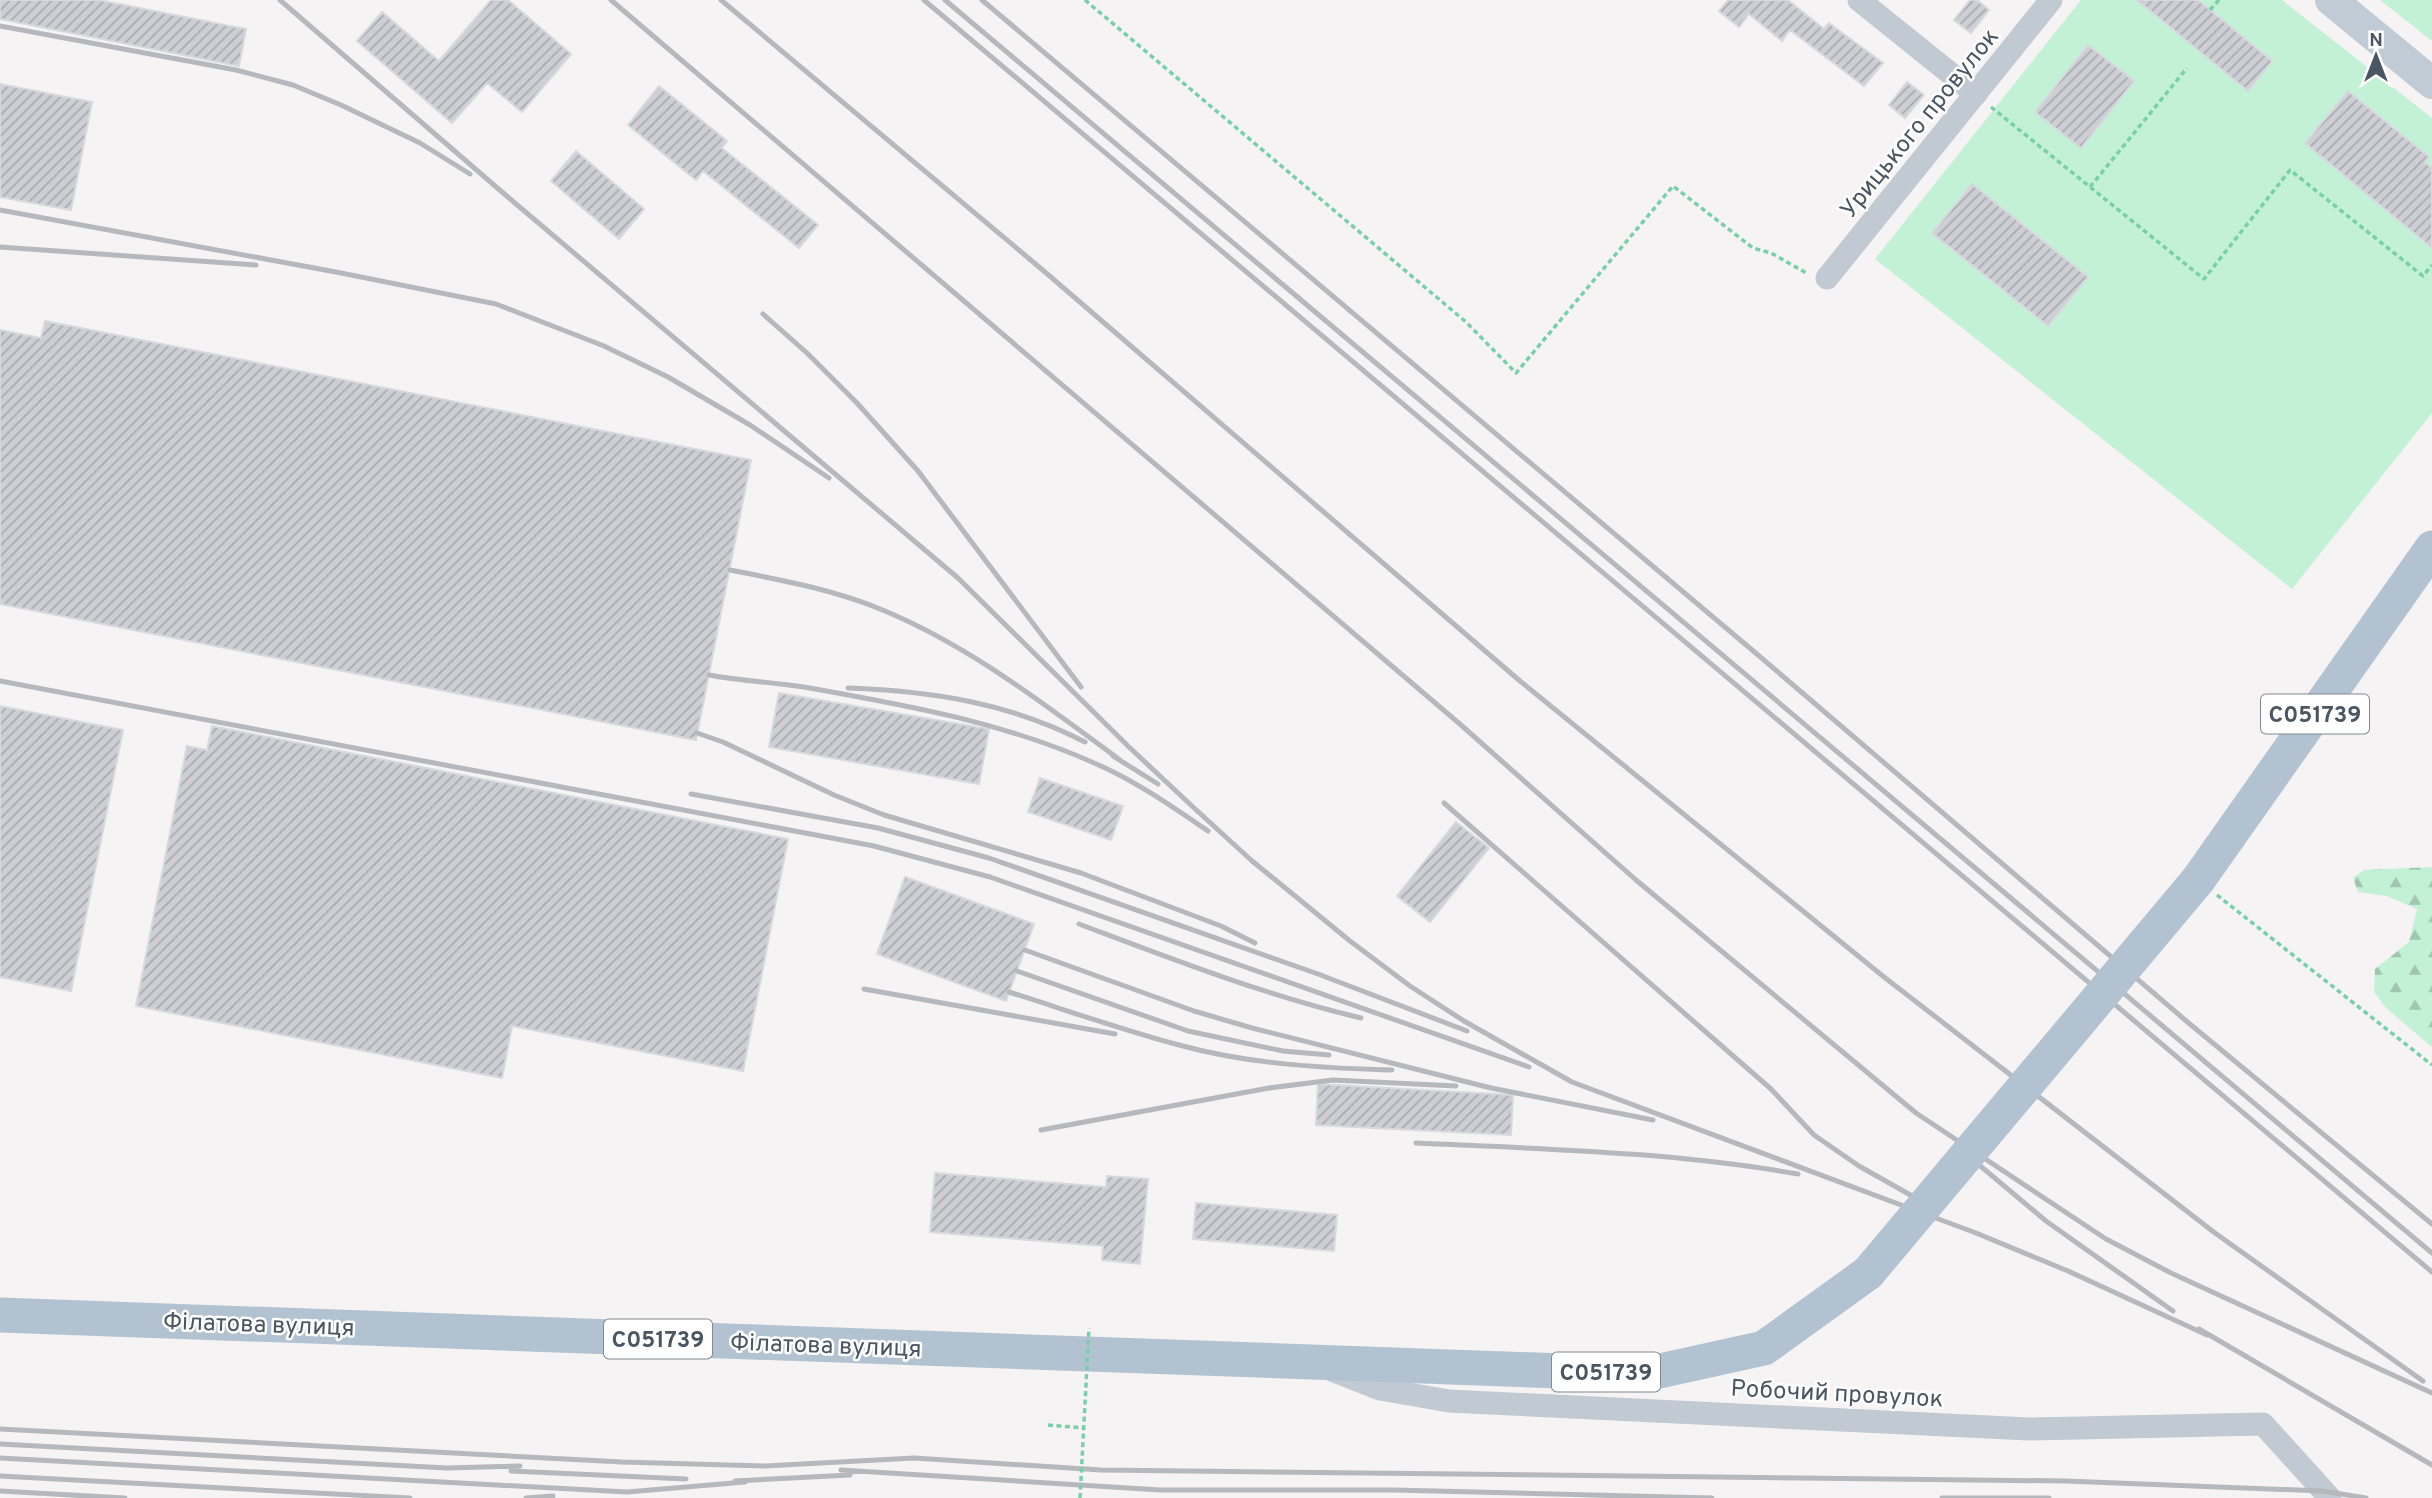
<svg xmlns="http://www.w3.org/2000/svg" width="2432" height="1498" font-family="Overpass,sans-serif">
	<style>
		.forest { fill: url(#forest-firs) }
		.park { fill: #c3f1d5 }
		.building { fill: url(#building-hatch); stroke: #d7d9de; stroke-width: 2 }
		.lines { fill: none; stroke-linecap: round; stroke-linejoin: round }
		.path { stroke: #7ad0a6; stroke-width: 3.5; stroke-dasharray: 5 3.5; stroke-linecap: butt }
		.street { stroke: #c1cad2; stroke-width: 23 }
		.secondary { stroke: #c1cbd6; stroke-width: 32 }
		.primary { stroke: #b3c2d1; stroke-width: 35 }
		.rail { stroke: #b5b8bd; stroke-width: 5 }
		.path-bridge { stroke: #7ad0a6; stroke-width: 3.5; stroke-dasharray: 5 3.5; stroke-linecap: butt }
		.primary-bridge { stroke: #b3c2d1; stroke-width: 35 }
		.labels { text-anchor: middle; stroke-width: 5; stroke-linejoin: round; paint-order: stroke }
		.shield { fill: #fff; stroke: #808990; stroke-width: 2 }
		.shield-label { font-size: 23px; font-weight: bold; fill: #4a5661 }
		.street-label { font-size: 24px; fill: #4a5661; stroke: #fff }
	</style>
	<defs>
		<pattern id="forest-firs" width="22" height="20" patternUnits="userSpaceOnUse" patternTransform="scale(1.75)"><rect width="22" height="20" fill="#c3f1d5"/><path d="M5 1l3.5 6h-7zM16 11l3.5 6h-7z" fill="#a0c6b0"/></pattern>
		<pattern id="building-hatch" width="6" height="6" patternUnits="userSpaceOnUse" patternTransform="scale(1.75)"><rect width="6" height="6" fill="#cdcfd5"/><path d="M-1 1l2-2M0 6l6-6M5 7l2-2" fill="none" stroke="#a8abb0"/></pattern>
	</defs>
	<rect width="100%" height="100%" fill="#f5f3f3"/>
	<path class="forest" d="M2432,867V1047L2386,1008L2374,992L2375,969L2409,942L2417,909L2387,896L2358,892L2353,878L2364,870Z"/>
	<path class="park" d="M2081,0H2282L2432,118V413L2292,589L1875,259Z
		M2380,0H2432V41Z"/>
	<path class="building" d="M0,0H99L246,29L239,66L0,19Z
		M491,0H508L571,54L522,112L487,83L452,123L357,41L382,12L439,61Z
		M1728,0H1788L1824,29L1829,23L1883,63L1864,86L1790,30L1782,41L1749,14L1739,27L1719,11Z
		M1970,0H1977L1989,10L1971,33L1954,20Z
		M2137,0H2198L2272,61L2248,91Z
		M2088,45L2134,81L2081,148L2035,112Z
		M1907,82L1924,95L1905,118L1889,105Z
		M0,84L92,102L71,210L0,197Z
		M659,86L727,141L722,148L818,225L799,248L703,171L696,180L628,125Z
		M2348,91L2429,157L2425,162L2432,168V248L2305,143Z
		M576,151L644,209L619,239L551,181Z
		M1972,184L2088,277L2048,326L1932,233Z
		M45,321L751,460L696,740L0,604V330L41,338Z
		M779,693L989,729L979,784L769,747Z
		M0,706L123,730L71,991L0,977Z
		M212,726L788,839L743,1071L512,1026L502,1078L136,1006L187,746L207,750Z
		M1040,778L1123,806L1111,840L1028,812Z
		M1456,822L1489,848L1430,922L1397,896Z
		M905,877L1034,924L1006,1001L877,954Z
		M1318,1084L1513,1095L1511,1135L1316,1125Z
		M935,1173L1106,1187L1107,1176L1148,1179L1140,1264L1102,1260L1103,1246L930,1232Z
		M1196,1203L1337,1215L1334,1251L1193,1239Z"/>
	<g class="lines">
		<path class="path" d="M1085,0L1466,322L1516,373L1673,186L1753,248L1771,253L1808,274
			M2210,10L2219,0
			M1991,107L2204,279L2290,170L2423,276L2432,265
			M2090,187L2187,68
			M2217,895L2432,1065
			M1048,1425L1084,1428"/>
		<path class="street" d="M1859,0L1976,94
			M1827,278L2051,0
			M1332,1370L1380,1389L1449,1401L2029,1429L2263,1424L2330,1498"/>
		<path class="secondary" d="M2331,0L2432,83"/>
		<path class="primary" d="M2198,880L2432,548
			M0,1315L1646,1374L1764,1348L1868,1273"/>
		<path class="rail" d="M280,0L509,198L958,578L1129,747L1193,807L1251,860L1350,941L1410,986L1464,1021L1572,1082L1976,1233L2068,1271L2207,1335
			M611,0L1461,725L1636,880L1916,1113L2106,1239L2171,1273L2432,1393
			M721,0L1045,272L1520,681L1884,977L2215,1233L2423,1381
			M924,0L2432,1272
			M945,0L2432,1253
			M982,0L1758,655L2191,1025L2432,1224
			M0,26L236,70L293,85L341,105L420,143L470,174
			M0,210L336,272L496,304L604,346L668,377L750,425L829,478
			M0,247L256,265
			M763,314L807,353L857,403L918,471L1081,687
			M730,570C781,580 836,590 885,611C971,647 1045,705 1120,760
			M709,675C740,681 773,682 804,687C905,705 1009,723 1103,767C1140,784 1174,808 1208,831
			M0,681L874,846L990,877L1529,1067
			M848,688C932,691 1010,703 1085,742
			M697,733L723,742L834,795L884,815L1081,873L1221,926L1255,943
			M1113,756L1158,784
			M691,794L878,828L989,858L1318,974L1467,1031
			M1444,803L1771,1089L1814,1135L1859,1166L1937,1210
			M1079,924C1172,959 1264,995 1361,1018
			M1025,950L1194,1011L1252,1028L1491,1088L1653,1120
			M1017,971L1188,1031L1283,1051L1329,1055
			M864,989L1115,1034
			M1009,992C1066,1010 1122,1030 1179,1045C1248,1064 1321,1068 1392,1070
			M1041,1130L1269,1088L1333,1080L1456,1086
			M1416,1143C1544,1149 1672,1152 1798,1174
			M1978,1164L2046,1221L2173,1311
			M2199,1329L2432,1465
			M0,1429L622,1462L765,1466L914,1458L1101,1470L2066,1481L2322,1491L2366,1498
			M0,1444L447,1468L520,1466
			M0,1458L627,1492L745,1482
			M841,1470L1160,1490H1394L1712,1498
			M511,1471L686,1479
			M0,1476L410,1498
			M735,1481L850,1475
			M0,1491L125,1498
			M526,1498L553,1496
			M1942,1498H2049"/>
		<path class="path-bridge" d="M1080,1498L1089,1328"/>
		<path class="primary-bridge" d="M1868,1273L2198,880"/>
	</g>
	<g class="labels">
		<g class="shield">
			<rect x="2261" y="694.5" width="108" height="39" rx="5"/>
			<rect x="604" y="1319.5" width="108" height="39" rx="5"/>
			<rect x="1552" y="1352.5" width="108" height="39" rx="5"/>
		</g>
		<g class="shield-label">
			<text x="2315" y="722">С051739</text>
			<text x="658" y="1347">С051739</text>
			<text x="1606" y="1380">С051739</text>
		</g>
		<g class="street-label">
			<text transform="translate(1919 123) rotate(-51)" y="8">Урицького провулок</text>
			<text transform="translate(259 1324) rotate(2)" y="8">Філатова вулиця</text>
			<text transform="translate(826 1345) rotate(2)" y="8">Філатова вулиця</text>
			<text transform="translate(1837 1393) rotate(3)" y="8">Робочий провулок</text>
		</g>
	</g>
	<g transform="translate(2376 56)" stroke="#ffffff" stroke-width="5" paint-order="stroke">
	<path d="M0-5L12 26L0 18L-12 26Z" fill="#4a5661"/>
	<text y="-10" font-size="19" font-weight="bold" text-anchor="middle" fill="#4a5661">N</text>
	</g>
</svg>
